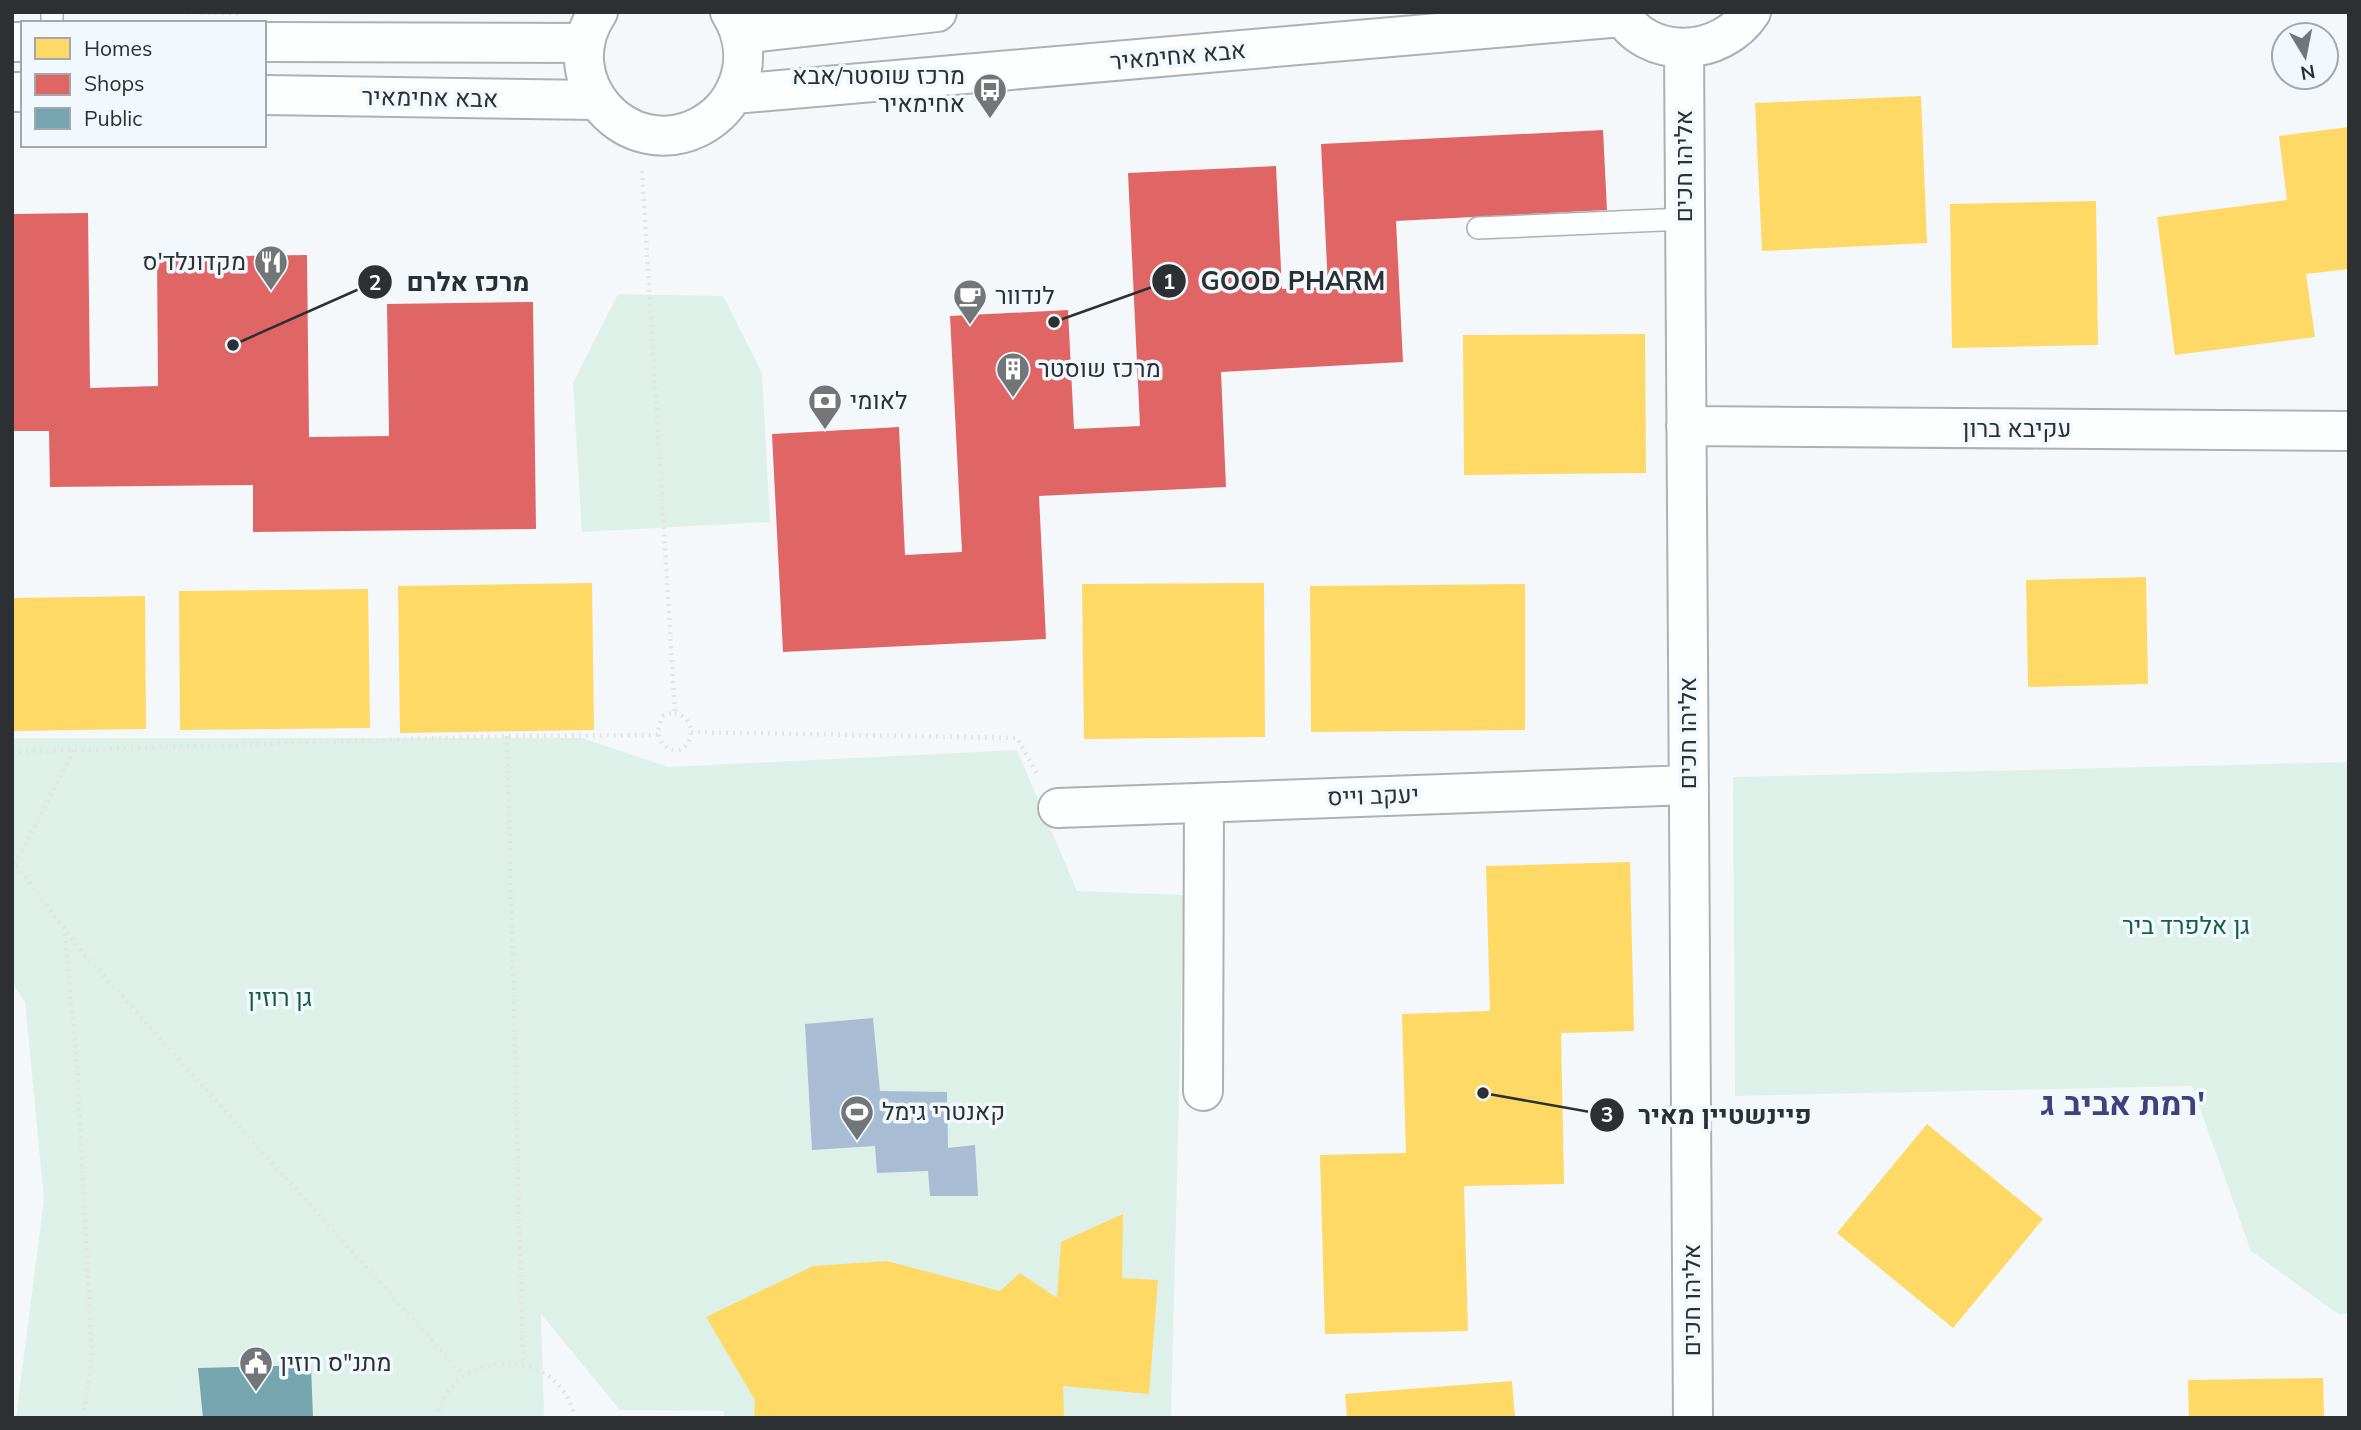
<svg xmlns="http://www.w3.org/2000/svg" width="2361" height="1430" font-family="Mulish,Heebo,sans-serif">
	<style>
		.green { fill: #def1e8 }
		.water { fill: #a8bdd4 }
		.homes { fill: #ffd966 }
		.shops { fill: #e06666 }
		.public { fill: #76a5af }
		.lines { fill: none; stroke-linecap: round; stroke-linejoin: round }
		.service-casing { stroke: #aeb1b4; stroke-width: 24 }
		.minor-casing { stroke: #aeb1b4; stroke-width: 42 }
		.tertiary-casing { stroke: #aeb1b4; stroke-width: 42 }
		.path { stroke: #e2e4e5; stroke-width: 4.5; stroke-dasharray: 2 5; stroke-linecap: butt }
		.service { stroke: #fdfefe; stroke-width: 21 }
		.minor { stroke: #fdfefe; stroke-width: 38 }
		.tertiary { stroke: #fdfefe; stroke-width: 38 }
		.labels { text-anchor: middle; stroke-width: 7; stroke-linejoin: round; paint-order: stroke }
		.street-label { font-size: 24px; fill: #2d3032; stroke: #f1f8fe }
		.poi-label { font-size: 24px; fill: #2d3032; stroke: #f1f8fe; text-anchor: start }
		.park-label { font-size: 24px; fill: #165e3e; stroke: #f1f8fe }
		.district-label { font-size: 32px; font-weight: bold; fill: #413f7c; stroke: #f1f8fe }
		.leader { fill: none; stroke: #2d3032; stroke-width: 2.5 }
		.callout-dot { fill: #2d3032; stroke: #f1f8fe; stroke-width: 2.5 }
		.mark-label { font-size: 21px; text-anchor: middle; font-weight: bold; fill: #fff }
		.callout-label { font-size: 26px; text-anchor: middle; font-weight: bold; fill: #2d3032; stroke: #f1f8fe; stroke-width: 7; stroke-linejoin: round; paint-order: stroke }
	</style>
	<rect width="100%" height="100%" fill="#f4f8fb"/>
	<path class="green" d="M618,294L723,296L762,373L770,522L582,532L573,383Z
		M12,738H582L668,767L1017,750L1077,891L1184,895L1171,1418H724V1411L620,1410L541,1314L544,1418H16L44,1199L25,1002L12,983Z
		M2349,762V1314H2338L2251,1251L2192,1086L1735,1096L1733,777Z"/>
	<path class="water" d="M873,1018L880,1091L947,1092L948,1148L975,1145L978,1196H930L928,1171L877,1173L875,1146L812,1150L805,1024Z"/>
	<path class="homes" d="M1921,96L1927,243L1762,251L1755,103Z
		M2349,127V269L2306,274L2315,337L2175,355L2157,217L2287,200L2279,136Z
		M2096,201L2098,345L1952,348L1950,204Z
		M1645,334L1646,473L1464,475L1463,335Z
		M2146,577L2148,684L2028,687L2026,580Z
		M592,583L594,730L400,733L398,586Z
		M1264,583L1265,737L1084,739L1082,584Z
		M1525,584V730L1311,732L1310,586Z
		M368,589L370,728L180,730L179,591Z
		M145,596L146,729L12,731V598Z
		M1630,862L1634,1031L1561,1033L1564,1184L1464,1186L1468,1331L1325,1334L1320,1155L1406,1153L1402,1014L1490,1011L1486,866Z
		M1927,1124L2043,1219L1953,1328L1837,1233Z
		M1123,1214L1122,1278L1158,1280L1149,1394L1063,1386L1064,1418H754L755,1400L706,1317L813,1266L887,1261L1000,1291L1020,1273L1057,1298L1061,1242Z
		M2323,1378L2324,1418H2189L2188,1380Z
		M1512,1381L1515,1418H1347L1345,1394Z"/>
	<path class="shops" d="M1603,130L1607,210L1396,221L1403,362L1221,372L1226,487L1039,496L1046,639L783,652L772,434L899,427L905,555L962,552L950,316L1068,310L1074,429L1140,426L1128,173L1276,166L1282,289L1328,287L1321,144Z
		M88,213L90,388L158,386L157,257L307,255L309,437L389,436L387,304L533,302L536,529L253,532V485L50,487L49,431H12V214Z"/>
	<path class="public" d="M311,1365L313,1418H203L198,1368Z"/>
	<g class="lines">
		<g class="service-casing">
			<path id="service" d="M52,12V23
				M1478,228L1684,219"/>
		</g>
		<g class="minor-casing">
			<path id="minor" d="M12,42H23
				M264,42L585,43
				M1684,49L1693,1418
				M12,92H23
				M264,95L596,100
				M1686,426L2349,431
				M1058,808L1689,785
				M1203,1091L1204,803"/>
		</g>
		<g class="tertiary-casing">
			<path id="tertiary" d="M598,12C552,80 627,163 699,127C718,117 730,104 738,84C747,60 744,34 730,12
				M1620,12C1647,62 1722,57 1751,12
				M741,34L937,12
				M734,94L1622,17"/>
		</g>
		<path class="path" d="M173,12L238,13
			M642,171L675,712
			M675,712C694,718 698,744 677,751C658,748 654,732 663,716Z
			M691,732L1017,738L1039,777
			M507,736L523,1365
			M12,752L507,736L658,735
			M12,860L84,954L464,1376
			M15,864L74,750
			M64,927L77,1064L92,1358L83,1418
			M437,1418C453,1343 564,1348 574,1418"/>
		<use href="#service" class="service"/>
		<use href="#minor" class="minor"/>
		<use href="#tertiary" class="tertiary"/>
	</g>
	<defs>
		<g id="bus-pin" transform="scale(1.75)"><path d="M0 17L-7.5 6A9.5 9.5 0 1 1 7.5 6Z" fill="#737678" stroke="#f1f8fe"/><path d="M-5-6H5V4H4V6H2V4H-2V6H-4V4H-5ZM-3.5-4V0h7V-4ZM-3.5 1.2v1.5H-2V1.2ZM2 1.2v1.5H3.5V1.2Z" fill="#fff"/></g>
		<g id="restaurant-pin" transform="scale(1.75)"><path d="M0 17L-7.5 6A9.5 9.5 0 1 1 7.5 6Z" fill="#737678" stroke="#f1f8fe"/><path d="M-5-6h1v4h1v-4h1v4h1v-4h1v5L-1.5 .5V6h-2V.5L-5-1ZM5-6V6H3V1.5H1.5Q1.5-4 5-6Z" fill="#fff"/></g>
		<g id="cafe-pin" transform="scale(1.75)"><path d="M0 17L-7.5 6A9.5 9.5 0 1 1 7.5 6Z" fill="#737678" stroke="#f1f8fe"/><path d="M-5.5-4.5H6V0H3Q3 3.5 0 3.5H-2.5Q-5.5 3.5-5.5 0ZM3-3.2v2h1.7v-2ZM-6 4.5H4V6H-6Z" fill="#fff"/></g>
		<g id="building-pin" transform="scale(1.75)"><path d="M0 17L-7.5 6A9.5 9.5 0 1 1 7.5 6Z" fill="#737678" stroke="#f1f8fe"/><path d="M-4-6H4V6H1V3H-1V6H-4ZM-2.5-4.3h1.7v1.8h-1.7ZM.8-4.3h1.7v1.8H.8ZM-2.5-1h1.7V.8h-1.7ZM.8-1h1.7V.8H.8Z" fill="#fff"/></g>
		<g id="bank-pin" transform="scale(1.75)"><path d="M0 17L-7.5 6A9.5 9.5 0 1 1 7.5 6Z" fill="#737678" stroke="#f1f8fe"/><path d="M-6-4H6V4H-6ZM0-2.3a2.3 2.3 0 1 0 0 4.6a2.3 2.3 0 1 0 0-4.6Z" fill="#fff"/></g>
		<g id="stadium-pin" transform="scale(1.75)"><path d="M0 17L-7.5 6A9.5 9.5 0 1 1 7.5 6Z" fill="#737678" stroke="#f1f8fe"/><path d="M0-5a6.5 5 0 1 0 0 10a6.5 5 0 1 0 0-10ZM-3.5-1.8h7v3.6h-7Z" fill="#fff"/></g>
		<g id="civic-pin" transform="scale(1.75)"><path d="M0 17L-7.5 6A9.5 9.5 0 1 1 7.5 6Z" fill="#737678" stroke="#f1f8fe"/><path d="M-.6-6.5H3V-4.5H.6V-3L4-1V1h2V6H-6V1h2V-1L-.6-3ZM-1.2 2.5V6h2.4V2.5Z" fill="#fff"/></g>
	</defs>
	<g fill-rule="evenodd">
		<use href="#bus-pin" x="990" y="90"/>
		<use href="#restaurant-pin" x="271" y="262"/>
		<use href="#cafe-pin" x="970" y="296"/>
		<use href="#building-pin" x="1013" y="369"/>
		<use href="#bank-pin" x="825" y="401"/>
		<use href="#stadium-pin" x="857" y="1112"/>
		<use href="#civic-pin" x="256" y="1363"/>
	</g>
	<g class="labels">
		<g class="street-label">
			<text transform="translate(1178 56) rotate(-5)" y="8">אבא אחימאיר</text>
			<text transform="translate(430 98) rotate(1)" y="8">אבא אחימאיר</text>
			<text transform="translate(1684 166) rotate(-90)" y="8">אליהו חכים</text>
			<text x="2017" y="437">עקיבא ברון</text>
			<text transform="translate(1688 733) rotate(-90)" y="8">אליהו חכים</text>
			<text transform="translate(1373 796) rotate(-2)" y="8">יעקב וייס</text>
			<text transform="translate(1692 1300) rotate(-90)" y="8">אליהו חכים</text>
		</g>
		<g class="poi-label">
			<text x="965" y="84" text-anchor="end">מרכז שוסטר/אבא<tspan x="965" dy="28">אחימאיר</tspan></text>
			<text x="246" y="270" text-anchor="end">מקדונלד'ס</text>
			<text x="995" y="304">לנדוור</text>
			<text x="1038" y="377">מרכז שוסטר</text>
			<text x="850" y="409">לאומי</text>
			<text x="882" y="1120">קאנטרי גימל</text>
			<text x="280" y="1371">מתנ"ס רוזין</text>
		</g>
		<g class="park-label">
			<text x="2186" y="934">גן אלפרד ביר</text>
			<text x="280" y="1006">גן רוזין</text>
		</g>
		<g class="district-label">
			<text x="2123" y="1115">רמת אביב ג'</text>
		</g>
	</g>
	<path class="leader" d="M1054 322L1169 281M233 345L375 282M1483 1093L1607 1115"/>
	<g class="callout-dot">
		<circle cx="1054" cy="322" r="7"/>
		<circle cx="233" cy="345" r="7"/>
		<circle cx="1483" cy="1093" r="7"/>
		<circle cx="1169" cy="281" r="18"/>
		<circle cx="375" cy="282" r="18"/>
		<circle cx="1607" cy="1115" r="18"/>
	</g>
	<g class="mark-label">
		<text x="1169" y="289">1</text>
		<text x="375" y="290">2</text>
		<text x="1607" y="1122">3</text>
	</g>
	<g class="callout-label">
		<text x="1293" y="290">GOOD PHARM</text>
		<text x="468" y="291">מרכז אלרם</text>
		<text x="1725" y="1124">פיינשטיין מאיר</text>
	</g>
	<rect width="2361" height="1430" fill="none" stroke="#2d3032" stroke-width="28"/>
	<rect x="21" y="21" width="245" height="126" fill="#f1f8fe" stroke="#a3a8ac" stroke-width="2"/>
	<rect x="35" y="38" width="35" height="21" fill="#ffd966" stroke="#a3a8ac" stroke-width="2"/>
	<text x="84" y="56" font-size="21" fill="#2d3032">Homes</text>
	<rect x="35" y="74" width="35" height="21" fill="#e06666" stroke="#a3a8ac" stroke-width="2"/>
	<text x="84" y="91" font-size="21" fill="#2d3032">Shops</text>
	<rect x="35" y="108" width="35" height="21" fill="#76a5af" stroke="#a3a8ac" stroke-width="2"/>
	<text x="84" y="126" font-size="21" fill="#2d3032">Public</text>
	<g transform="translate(2305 56) rotate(170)"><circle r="33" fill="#f1f8fe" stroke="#a3a8ac" stroke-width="2"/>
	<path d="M0-5L12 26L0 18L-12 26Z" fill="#737678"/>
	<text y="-10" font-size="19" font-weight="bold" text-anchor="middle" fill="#2d3032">N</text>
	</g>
</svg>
